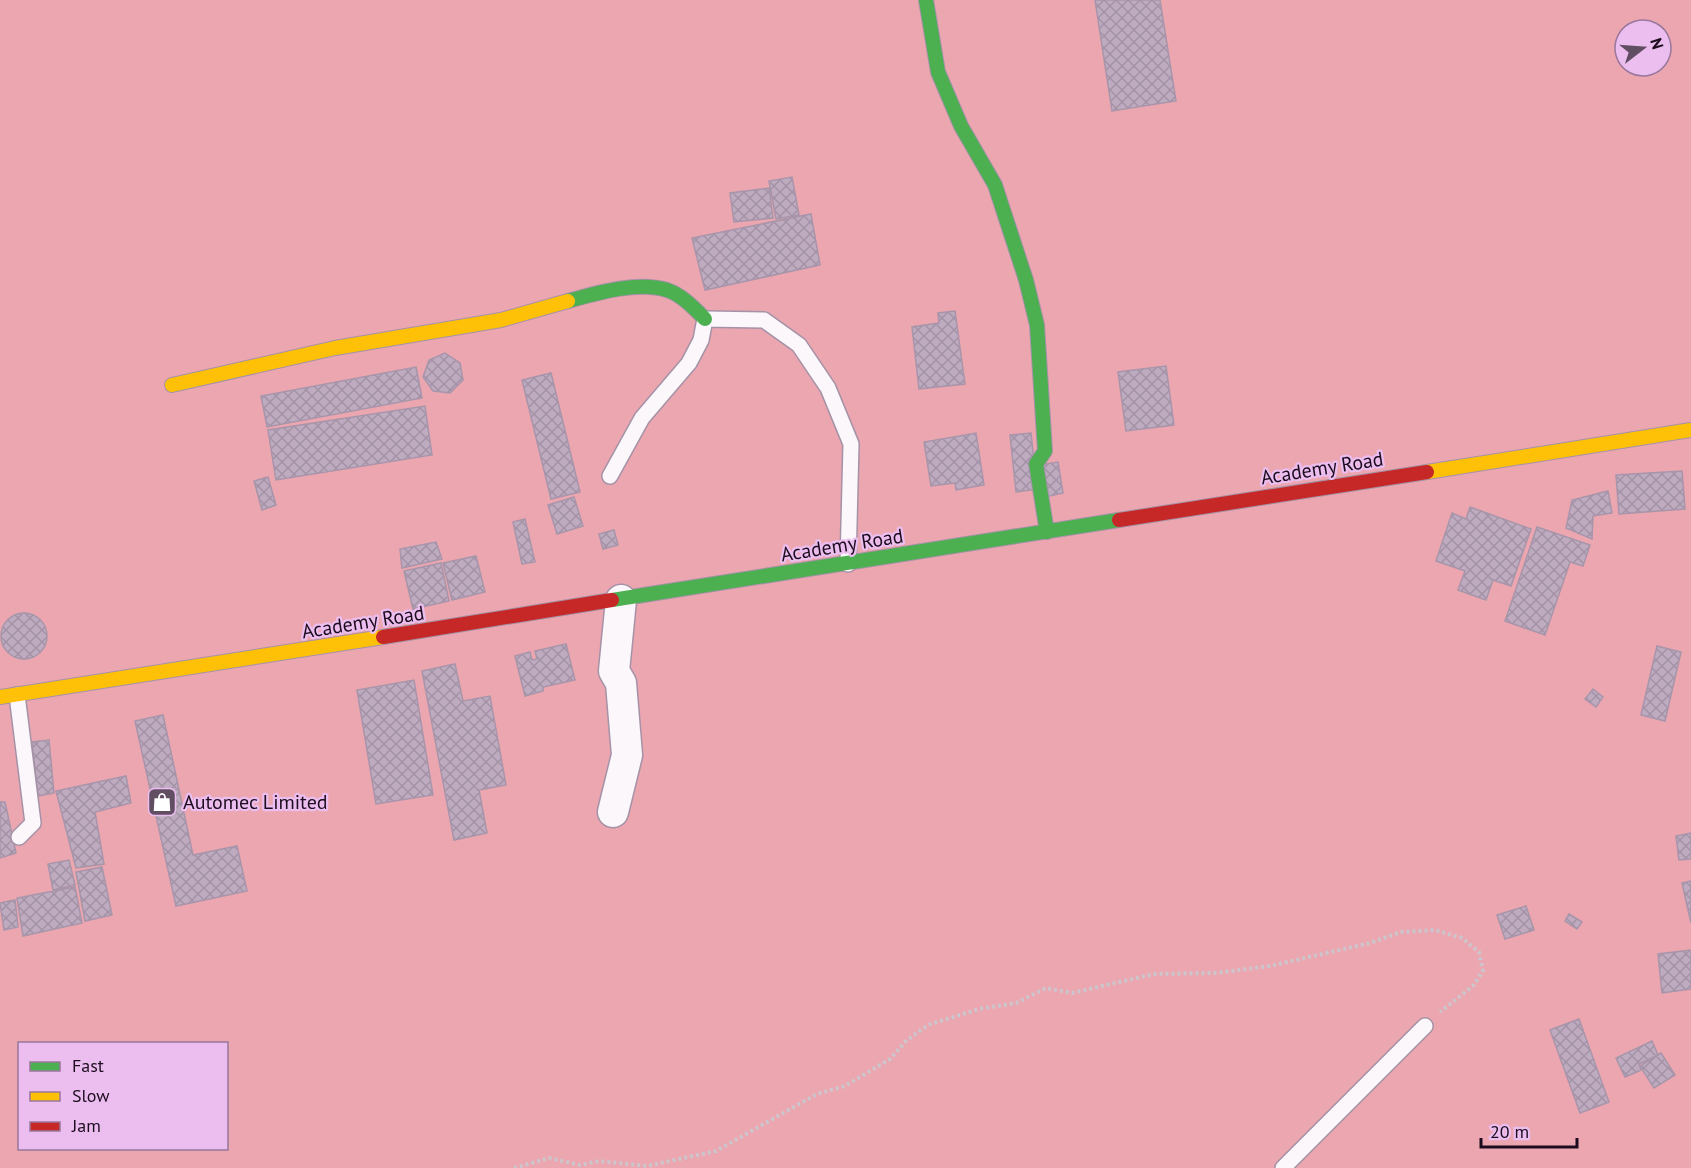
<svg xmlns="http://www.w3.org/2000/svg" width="1691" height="1168" font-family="'PT Sans',sans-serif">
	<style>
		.garden { fill: #eba6b0; fill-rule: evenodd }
		.building { fill: url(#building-cross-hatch); stroke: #a895aa; stroke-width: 1.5 }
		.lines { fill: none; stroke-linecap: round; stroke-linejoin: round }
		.lane-casing { stroke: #a592a7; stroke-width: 18 }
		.street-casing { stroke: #a592a7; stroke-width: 33 }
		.fast-casing { stroke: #a592a7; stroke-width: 16 }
		.slow-casing { stroke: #a592a7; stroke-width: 16 }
		.jam-casing { stroke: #a592a7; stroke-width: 16 }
		.path { stroke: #ccc5cc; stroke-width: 4; stroke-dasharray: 3 3; stroke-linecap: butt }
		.lane { stroke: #fbf7fb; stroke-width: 15 }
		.street { stroke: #fbf7fb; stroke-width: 30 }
		.fast { stroke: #4caf50; stroke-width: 14 }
		.slow { stroke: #ffc107; stroke-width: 14 }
		.jam { stroke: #c62828; stroke-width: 14 }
		.labels { text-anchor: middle; stroke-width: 4.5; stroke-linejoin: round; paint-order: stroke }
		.street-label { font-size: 20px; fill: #1c0c1d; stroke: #ecbef0 }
		.poi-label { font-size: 20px; fill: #1c0c1d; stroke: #ecbef0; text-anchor: start }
	</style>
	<defs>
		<pattern id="building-cross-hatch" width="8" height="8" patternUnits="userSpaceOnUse" patternTransform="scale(1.5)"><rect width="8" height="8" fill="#beabc0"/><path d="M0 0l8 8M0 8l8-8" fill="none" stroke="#a392a5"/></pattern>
	</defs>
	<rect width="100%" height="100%" fill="#e2c9e5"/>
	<path class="garden" d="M0,0H1691V1168H0ZM1625,30H1661V66H1625ZM20,1044H226V1148H20Z"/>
	<path class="building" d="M1095,0H1160L1176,101L1112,111Z
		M792,177L799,215L776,219L769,181Z
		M769,188L773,218L734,222L730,193Z
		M811,214L820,265L705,290L692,238Z
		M955,311L965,384L919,389L912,327L939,323L938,313Z
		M445,353L460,363L463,380L450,393L433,391L423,377L429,360Z
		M1166,366L1174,425L1126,431L1118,372Z
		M416,367L422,398L267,427L261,396Z
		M551,373L580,492L551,499L522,380Z
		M425,406L432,455L276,480L268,430Z
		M976,433L984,485L956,490L955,483L931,486L924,442Z
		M1031,433L1037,489L1016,492L1010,435Z
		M1058,462L1063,493L1045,497L1039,465Z
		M1682,471L1685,509L1619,514L1616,475Z
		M268,477L276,505L262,510L254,481Z
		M1608,491L1612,513L1593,516L1592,539L1566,528L1572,500Z
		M574,497L583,526L557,534L548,505Z
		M1470,507L1531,529L1511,586L1493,580L1486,600L1458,590L1465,571L1436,561L1452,513L1466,519Z
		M525,519L535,562L522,564L513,522Z
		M1537,527L1590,545L1583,566L1570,562L1545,635L1505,621Z
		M614,530L618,545L603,549L599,534Z
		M436,542L442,559L402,568L400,549Z
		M476,556L485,592L452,600L443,563Z
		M441,563L449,601L413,609L404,571Z
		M1 636a23 23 0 1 1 46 0a23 23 0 1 1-46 0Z
		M566,644L575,680L543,687V691L525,696L515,656L530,652L532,660L537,659L535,651Z
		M1657,646L1681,652L1665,721L1641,715Z
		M455,664L463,701L490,696L506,785L479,790L487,833L454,840L422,671Z
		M414,680L433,795L376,804L357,690Z
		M1593,689L1603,697L1596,707L1585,699Z
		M163,715L193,855L237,846L247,891L176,906L135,721Z
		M49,740L54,793L38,796L32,742Z
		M126,776L131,803L95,812L104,864L76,868L56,791Z
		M0,802H5L16,853L0,858Z
		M1691,833V859L1679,860L1676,836Z
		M69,860L75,885L53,890L48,864Z
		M102,867L112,915L85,921L76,872Z
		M1691,881V923L1682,883Z
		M75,887L82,923L23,936L17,898Z
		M15,900L18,927L4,930L0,903Z
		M1526,906L1534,930L1505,939L1497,915Z
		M1569,914L1582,922L1577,929L1565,921Z
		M1691,950V989L1662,993L1658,954Z
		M1579,1019L1609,1102L1580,1113L1550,1030Z
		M1652,1041L1658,1055L1639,1064L1641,1070L1625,1077L1616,1058Z
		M1661,1053L1675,1075L1654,1088L1640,1066Z"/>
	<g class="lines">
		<g class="lane-casing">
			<path id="lane" d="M610,476L642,418L689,363L701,340L705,319L764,320L799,345L828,388L851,444L848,564
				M17,695L33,823L19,837
				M1283,1168L1425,1026"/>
		</g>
		<g class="street-casing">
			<path id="street" d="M613,812L627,755L621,683L614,671L621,600"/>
		</g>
		<g class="fast-casing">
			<path id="fast" d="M926,0L938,72L961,126L995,185L1026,280L1037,325L1045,451L1036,464L1047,532
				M568,301C597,293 637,281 667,290C682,295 694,308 705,319
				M612,600L1119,520"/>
		</g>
		<g class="slow-casing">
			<path id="slow" d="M172,385L335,348L501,320L568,301
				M1427,472L1691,430
				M0,697L383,637"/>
		</g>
		<g class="jam-casing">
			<path id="jam" d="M1119,520L1427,472
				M383,637L612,600"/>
		</g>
		<path class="path" d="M514,1168L549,1158L580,1165L599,1161L647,1166L716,1151L817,1094L845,1086L890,1059L907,1040L928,1025L979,1009L1016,1003L1046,988L1072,993L1154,974L1215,973L1270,966L1370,943L1401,932L1419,931L1435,930L1462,938L1479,952L1483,971L1473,986L1440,1012"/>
		<use href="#lane" class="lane"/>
		<use href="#street" class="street"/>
		<use href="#fast" class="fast"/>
		<use href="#slow" class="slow"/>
		<use href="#jam" class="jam"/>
	</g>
	<defs>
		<g id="shop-square" transform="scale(1.5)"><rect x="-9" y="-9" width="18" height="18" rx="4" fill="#614e63" stroke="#ecbef0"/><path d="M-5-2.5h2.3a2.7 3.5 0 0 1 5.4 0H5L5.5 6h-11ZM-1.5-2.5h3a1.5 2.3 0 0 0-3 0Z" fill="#fff"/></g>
	</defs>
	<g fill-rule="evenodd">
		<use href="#shop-square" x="162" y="802"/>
	</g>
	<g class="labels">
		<g class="street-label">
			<text transform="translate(1322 468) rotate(-9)" y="7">Academy Road</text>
			<text transform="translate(842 545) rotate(-9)" y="7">Academy Road</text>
			<text transform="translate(363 622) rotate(-9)" y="7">Academy Road</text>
		</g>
		<g class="poi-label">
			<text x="183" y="809">Automec Limited</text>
		</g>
	</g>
	<rect x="18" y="1042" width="210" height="108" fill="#ecbef0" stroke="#99779c" stroke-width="1.5"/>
	<rect x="30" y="1062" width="30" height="9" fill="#4caf50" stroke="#99779c" stroke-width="1.5"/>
	<text x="72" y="1072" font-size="18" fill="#1c0c1d">Fast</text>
	<rect x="30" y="1092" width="30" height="9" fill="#ffc107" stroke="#99779c" stroke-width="1.5"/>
	<text x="72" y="1102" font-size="18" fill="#1c0c1d">Slow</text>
	<rect x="30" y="1122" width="30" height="9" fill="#c62828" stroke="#99779c" stroke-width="1.5"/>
	<text x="72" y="1132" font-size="18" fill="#1c0c1d">Jam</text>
	<g transform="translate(1643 48) rotate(73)"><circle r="28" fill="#ecbef0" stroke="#99779c" stroke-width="1.5"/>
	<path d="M0-4.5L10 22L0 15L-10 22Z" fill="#614e63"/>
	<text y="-9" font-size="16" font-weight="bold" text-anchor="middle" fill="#1c0c1d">N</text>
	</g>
	<path d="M1481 1138v9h96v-9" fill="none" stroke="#1c0c1d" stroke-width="3"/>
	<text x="1490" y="1138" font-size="18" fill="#1c0c1d" stroke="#ecbef0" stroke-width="4.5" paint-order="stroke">20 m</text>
</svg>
